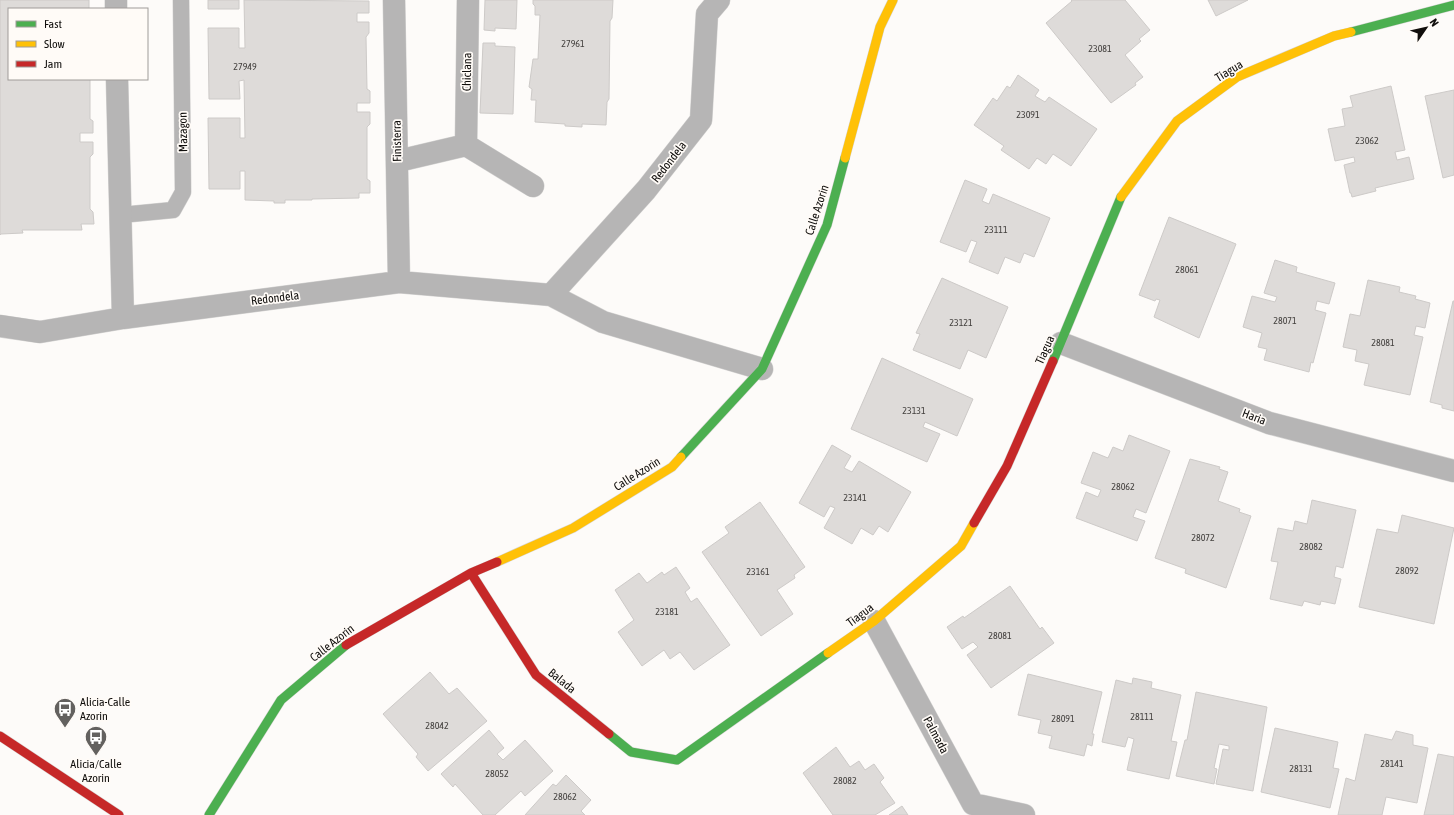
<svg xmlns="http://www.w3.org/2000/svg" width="1454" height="815" font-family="'Asap Condensed',sans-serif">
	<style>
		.building { fill: #dedbd9; stroke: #cdcac8 }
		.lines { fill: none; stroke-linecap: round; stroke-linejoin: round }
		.lane-casing { stroke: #d6d5d4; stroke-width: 17 }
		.street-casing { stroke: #d6d5d4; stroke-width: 23 }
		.fast-casing { stroke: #d6d5d4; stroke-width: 10 }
		.slow-casing { stroke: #d6d5d4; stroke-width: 10 }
		.jam-casing { stroke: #d6d5d4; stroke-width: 10 }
		.lane { stroke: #b6b5b5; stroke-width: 16 }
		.street { stroke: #b6b5b5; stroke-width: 22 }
		.fast { stroke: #4caf50; stroke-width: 9 }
		.slow { stroke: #ffc107; stroke-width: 9 }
		.jam { stroke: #c62828; stroke-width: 9 }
		.labels { text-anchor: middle; stroke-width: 3.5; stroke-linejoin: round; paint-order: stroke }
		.number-label { font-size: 10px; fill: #44413f }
		.street-label { font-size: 12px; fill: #100e0c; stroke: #fffbf7 }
		.poi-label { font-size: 12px; fill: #100e0c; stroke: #fffbf7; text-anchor: start }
	</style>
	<rect width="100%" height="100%" fill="#fdfbf9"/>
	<path class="building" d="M0,0H89V9H9V79H90V119L93,121V133H80V142H93V154L90,157V209L93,212L94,224H81L82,230H22L23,233L1,234L0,235Z
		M208,0H239V9H208Z
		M244,0L369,1V13H357V22H369V33L366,37L367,89L370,91V103H357V112H370V124L367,127V179L370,181V193H359V198L312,199V200H285V203H274V201L245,200V171H240V189H209L208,118H240V138H245L244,80L239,81L240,99H209L208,28H239V48H245Z
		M485,0H517L516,29L495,28V31L484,30Z
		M533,0H613L612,18L610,21L609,99L607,102L606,125L582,124V127L565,126V124L535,122L536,100H531L532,89L529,87L533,59H538L540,15H535V6L533,4Z
		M1071,0H1125L1150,30L1139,39L1141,41L1125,55L1143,77L1135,83L1136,85L1111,103L1046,23L1072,1Z
		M1208,0H1248L1216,16Z
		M483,43H495V46L515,47L513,114L480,113Z
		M1018,75L1039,90L1035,96L1045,102L1049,97L1097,129L1071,166L1053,154L1046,164L1037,158L1029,169L1001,150L1004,146L974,125L993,98L997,101L1007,86L1010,88Z
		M1391,86L1405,150L1395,152L1397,160L1409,157L1414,179L1375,188L1376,191L1352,197L1351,193H1350L1344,165L1355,162L1354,157L1335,161L1328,129L1345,126L1342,109L1353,107L1350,96Z
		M1454,90V175L1443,178L1425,96Z
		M965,180L987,189L982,201L989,204L993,194L1050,218L1034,257L1024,253L1020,263L1005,257L998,274L969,262L977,242L971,240L966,252L940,242Z
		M1169,217L1236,244L1199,338L1154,317L1160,300L1156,299L1155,301L1139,295Z
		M1275,260L1297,267L1296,272L1335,283L1329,304L1317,301L1315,310L1326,313L1313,363L1311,362L1309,372L1264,360L1267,349L1258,347L1262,333L1243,327L1252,296L1275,302L1277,297L1264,293Z
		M942,278L1008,307L986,358L968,350L960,369L913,350L920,334L916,333Z
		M1368,280L1400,287L1399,292L1416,296L1415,299L1430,303L1425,328L1416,326L1414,335L1423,337L1410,395L1364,385L1369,364L1355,361L1357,350L1343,347L1350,314L1360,316Z
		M1453,301H1454V411L1442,408V405L1430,402Z
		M882,358L973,399L957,436L925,422L923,427L940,434L927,462L851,429Z
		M1129,435L1170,451L1146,513L1136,509L1133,517L1145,521L1137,541L1076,518L1086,492L1098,497L1101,490L1081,483L1093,452L1108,458L1113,447L1123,451Z
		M832,445L851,456L844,468L852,472L859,461L911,492L888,532L879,526L873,535L861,528L852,544L824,528L835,508L830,506L824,517L799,503Z
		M1190,459L1220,467L1219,469L1228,472L1218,501L1240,509L1239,512L1251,516L1226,588L1185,573L1186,569L1155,558Z
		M1312,500L1356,510L1343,568L1336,566L1334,577L1341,579L1335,604L1321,601L1320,605L1304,601L1302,606L1270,599L1278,562L1271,561L1278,528L1293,531L1295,521L1307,524Z
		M760,502L805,567L794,575L795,578L777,590L793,614L761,636L702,552L729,533L725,527Z
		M1402,515L1454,528L1434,624L1359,607L1377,529L1398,533Z
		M676,567L690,588L685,592L691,602L697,598L730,645L694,670L680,652L670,659L664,650L642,666L618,632L634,620L615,590L639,573L647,583L662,572L664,575Z
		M1010,586L1040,629L1042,627L1054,643L991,688L967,655L978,647L973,642L962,649L947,627L963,616L964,618Z
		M430,672L449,694L457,688L487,721L428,771L416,757L418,754L383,714Z
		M1028,674L1102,692L1092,734H1094L1092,746L1087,744L1084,756L1049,748L1052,736L1038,733L1041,720L1018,715Z
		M1133,678L1152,682L1151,688L1181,695L1171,741L1177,742L1169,779L1127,770L1134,739L1128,737L1125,747L1102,742L1116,680L1132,684Z
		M1196,692L1267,707L1253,791L1216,784L1223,749L1229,750V746L1219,744L1214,768L1217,769L1214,784L1176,776L1185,740H1187Z
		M1275,728L1338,742L1333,768L1339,769L1330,808L1261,792Z
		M489,730L504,748L497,754L503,760L525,740L553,771L525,796L521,791L495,815H483L455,784L453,787L441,774Z
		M1396,731L1413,735V745L1428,748L1417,803L1386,797L1382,815H1338L1346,778L1355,781L1365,734L1392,740Z
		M836,747L850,767L859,761L865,770L874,764L884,778L880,782L895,803L875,815H833L803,773Z
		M1438,754L1454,757V815H1424Z
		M566,775L591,800L581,811L585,815H525L553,784L556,786Z
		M902,806L908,815H889Z"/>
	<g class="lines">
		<g class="lane-casing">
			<path id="lane" d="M121,215L173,210L183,192L181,0"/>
		</g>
		<g class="street-casing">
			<path id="street" d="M116,0V9
				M394,0L399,282
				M468,0L466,145L533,186
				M117,79L123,318
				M398,161L466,145
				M551,295L646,190L701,120L707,14L719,0
				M0,326L40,332L123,318L399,282L551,295L603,322L762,369
				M1061,343L1269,423L1454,471
				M874,621L973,804L1024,815"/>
		</g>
		<g class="fast-casing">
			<path id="fast" d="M1351,32L1454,5
				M1053,361L1121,197
				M681,457L762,369L827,225L845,158
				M609,734L631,752L677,760L828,653
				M209,815L281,700L346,645"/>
		</g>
		<g class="slow-casing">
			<path id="slow" d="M845,158L880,27L893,0
				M1121,197L1177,121L1237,77L1334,36L1351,32
				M497,562L573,528L672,467L681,457
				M828,653L874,621L961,546L974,523"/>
		</g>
		<g class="jam-casing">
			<path id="jam" d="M974,523L1007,466L1053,361
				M471,573L536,675L609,734
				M346,645L471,573L497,562
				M0,736L119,815"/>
		</g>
		<use href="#lane" class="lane"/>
		<use href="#street" class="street"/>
		<use href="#fast" class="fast"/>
		<use href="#slow" class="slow"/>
		<use href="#jam" class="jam"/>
	</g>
	<defs>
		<g id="bus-pin" transform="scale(1.15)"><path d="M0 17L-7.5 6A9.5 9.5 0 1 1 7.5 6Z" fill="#63615f" stroke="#fffbf7"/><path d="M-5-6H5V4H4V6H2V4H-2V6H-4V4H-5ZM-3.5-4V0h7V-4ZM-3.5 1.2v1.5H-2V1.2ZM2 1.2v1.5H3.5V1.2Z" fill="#fff"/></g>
	</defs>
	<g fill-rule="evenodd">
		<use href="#bus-pin" x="65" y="709"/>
		<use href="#bus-pin" x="96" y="737"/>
	</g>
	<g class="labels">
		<g class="number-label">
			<text x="573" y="47">27961</text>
			<text x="1100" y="52">23081</text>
			<text x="245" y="70">27949</text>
			<text x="1028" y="118">23091</text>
			<text x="1367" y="144">23062</text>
			<text x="996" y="233">23111</text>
			<text x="1187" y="273">28061</text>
			<text x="1285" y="324">28071</text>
			<text x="961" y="326">23121</text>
			<text x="1383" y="346">28081</text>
			<text x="914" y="414">23131</text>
			<text x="1123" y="490">28062</text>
			<text x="855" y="501">23141</text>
			<text x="1203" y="541">28072</text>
			<text x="1311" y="550">28082</text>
			<text x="1407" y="574">28092</text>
			<text x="758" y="575">23161</text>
			<text x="667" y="615">23181</text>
			<text x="1000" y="639">28081</text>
			<text x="1142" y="720">28111</text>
			<text x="1063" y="722">28091</text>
			<text x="437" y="729">28042</text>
			<text x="1392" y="767">28141</text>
			<text x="1301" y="772">28131</text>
			<text x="497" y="777">28052</text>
			<text x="845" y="784">28082</text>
			<text x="565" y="800">28062</text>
		</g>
		<g class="street-label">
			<text transform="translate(1229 71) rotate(-31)" y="4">Tiagua</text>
			<text transform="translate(467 72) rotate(-89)" y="4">Chiclana</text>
			<text transform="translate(183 132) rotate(-91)" y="4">Mazagon</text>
			<text transform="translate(397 141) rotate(-91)" y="4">Finisterra</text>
			<text transform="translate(669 162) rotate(-52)" y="4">Redondela</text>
			<text transform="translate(817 210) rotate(-72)" y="4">Calle Azorin</text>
			<text transform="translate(275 298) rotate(-7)" y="4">Redondela</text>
			<text transform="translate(1045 350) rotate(-66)" y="4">Tiagua</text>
			<text transform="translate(1254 417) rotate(21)" y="4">Haria</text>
			<text transform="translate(637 474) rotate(-32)" y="4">Calle Azorin</text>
			<text transform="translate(860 615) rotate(-37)" y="4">Tiagua</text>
			<text transform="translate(332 643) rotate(-38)" y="4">Calle Azorin</text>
			<text transform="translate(562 681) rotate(39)" y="4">Balada</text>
			<text transform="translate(936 735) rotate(62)" y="4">Palmada</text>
		</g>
		<g class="poi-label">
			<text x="80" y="706">Alicia-Calle<tspan x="80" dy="14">Azorin</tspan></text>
			<text x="96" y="768" text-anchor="middle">Alicia/Calle<tspan x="96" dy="14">Azorin</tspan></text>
		</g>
	</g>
	<rect x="8" y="8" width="140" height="72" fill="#fffbf7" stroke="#9f9c99"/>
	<rect x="16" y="21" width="20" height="6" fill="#4caf50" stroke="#9f9c99"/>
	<text x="44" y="28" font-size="12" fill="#100e0c">Fast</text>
	<rect x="16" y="41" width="20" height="6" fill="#ffc107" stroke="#9f9c99"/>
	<text x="44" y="48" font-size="12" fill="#100e0c">Slow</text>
	<rect x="16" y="61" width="20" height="6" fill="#c62828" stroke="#9f9c99"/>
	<text x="44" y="68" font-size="12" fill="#100e0c">Jam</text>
	<g transform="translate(1426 28) rotate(56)" stroke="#fffbf7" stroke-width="3" paint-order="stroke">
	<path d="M0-3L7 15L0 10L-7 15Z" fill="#100e0c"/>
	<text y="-6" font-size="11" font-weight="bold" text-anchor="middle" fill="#100e0c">N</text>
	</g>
</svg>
